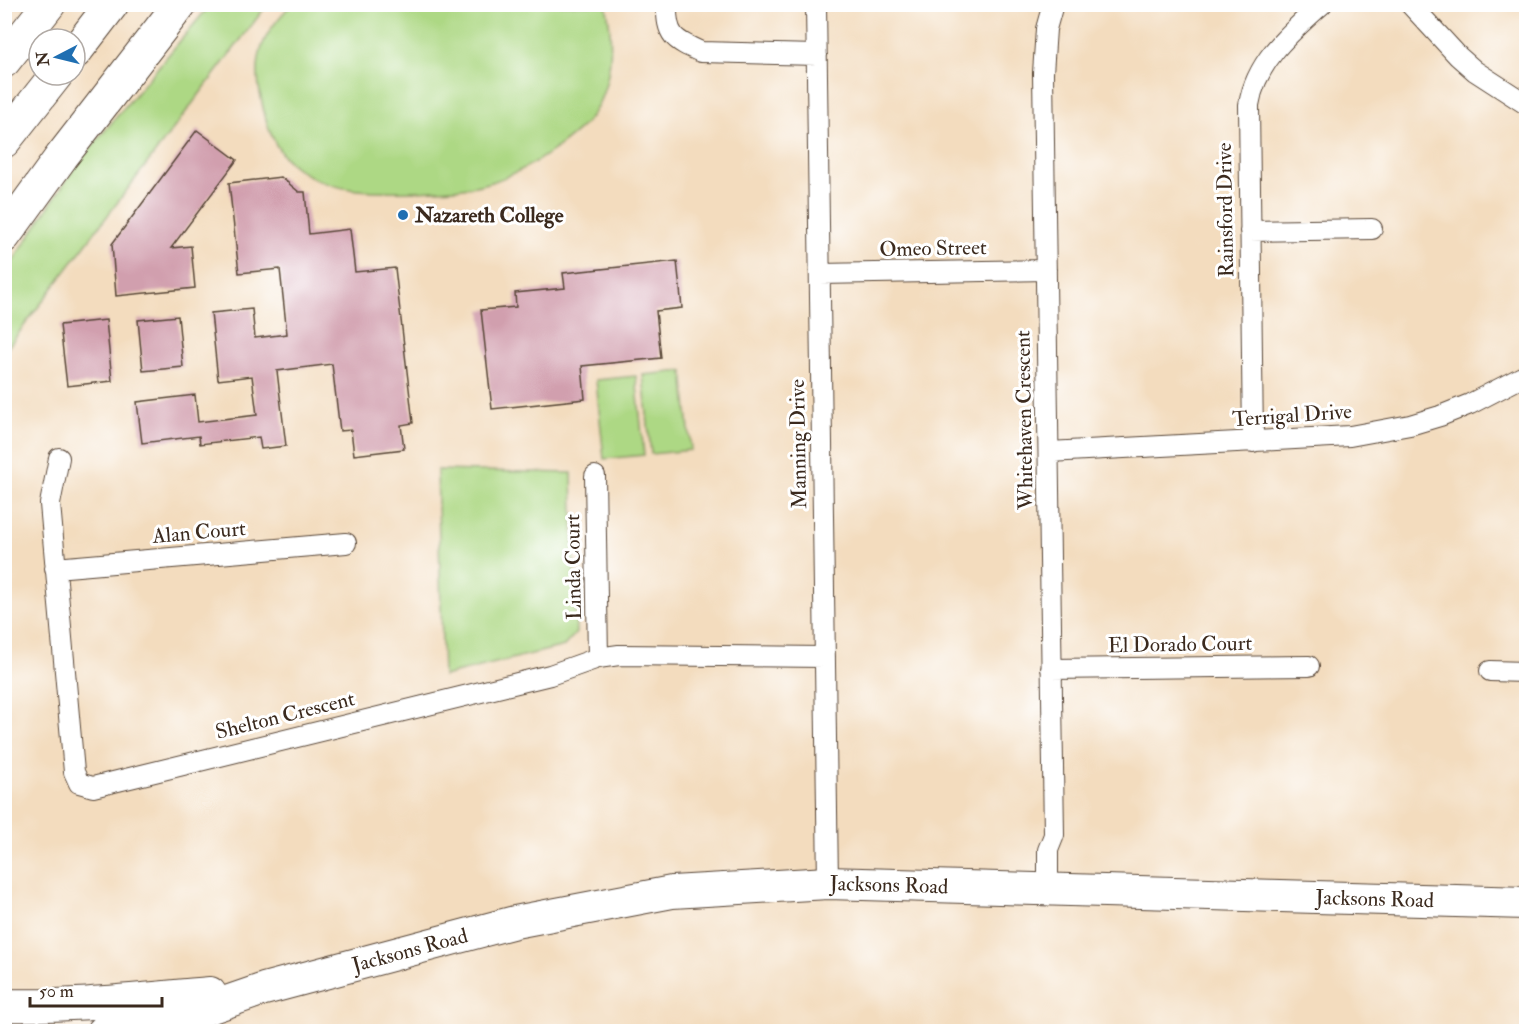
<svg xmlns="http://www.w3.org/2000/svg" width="1531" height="1036" font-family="'IM FELL Double Pica',serif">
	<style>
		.green { fill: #add884; stroke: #748151; stroke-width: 1.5 }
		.building { fill: #d19fae }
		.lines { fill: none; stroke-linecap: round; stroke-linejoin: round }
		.minor-casing { stroke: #574536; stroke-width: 22 }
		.primary-casing { stroke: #574536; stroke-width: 34 }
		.motorway-casing { stroke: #574536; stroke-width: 35 }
		.minor { stroke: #fff; stroke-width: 20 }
		.primary { stroke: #fff; stroke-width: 32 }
		.motorway { stroke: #fff; stroke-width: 33 }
		.poi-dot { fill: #1f6fb2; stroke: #fff; stroke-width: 2 }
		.labels { text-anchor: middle; stroke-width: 6; stroke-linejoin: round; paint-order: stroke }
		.street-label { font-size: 21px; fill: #3b2a1e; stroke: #fff }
		.poi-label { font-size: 21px; font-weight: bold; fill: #3b2a1e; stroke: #fff; text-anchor: start }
	</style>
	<rect width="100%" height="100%" fill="#fff"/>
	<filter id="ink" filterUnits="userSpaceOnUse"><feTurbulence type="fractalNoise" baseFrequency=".0167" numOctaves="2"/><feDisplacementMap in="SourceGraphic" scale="12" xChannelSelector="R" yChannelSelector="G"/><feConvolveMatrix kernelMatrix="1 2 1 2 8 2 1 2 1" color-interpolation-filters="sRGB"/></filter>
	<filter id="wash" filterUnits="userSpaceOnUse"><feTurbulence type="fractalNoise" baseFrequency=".008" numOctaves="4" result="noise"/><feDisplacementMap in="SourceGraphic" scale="24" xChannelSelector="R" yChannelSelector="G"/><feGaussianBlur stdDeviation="1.35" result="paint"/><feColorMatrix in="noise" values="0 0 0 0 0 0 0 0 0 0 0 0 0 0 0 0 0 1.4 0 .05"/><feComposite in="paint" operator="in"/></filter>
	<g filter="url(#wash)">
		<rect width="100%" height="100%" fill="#f3dcbe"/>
		<path class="green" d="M211,4L267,5L5,351V273L77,164Z
			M291,5H606C614,41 613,86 590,118C580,131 565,141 552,151C534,164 513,175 492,182C466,190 438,190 411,191C370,192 329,193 294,166C273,150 266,123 261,98C252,58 262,34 291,5Z
			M683,371L691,450L651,454L643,375Z
			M636,376L644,455L604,459L596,380Z
			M437,470L572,473L576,633L564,646L443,676Z"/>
		<g id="blocks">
			<path class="building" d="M197,130L237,160L171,248L191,246L195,288L116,296L112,244Z
				M281,177L299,192H305L309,234L350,229L355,272L395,268L413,423L401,425L404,449L354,455L351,430L340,431L332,364L277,371L286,446L261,449L259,437L200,444L199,436L142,443L137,402L195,395L198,422L257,415L252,376L218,380L211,313L252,309L255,338L287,334L280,269L239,273L229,183Z
				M677,261L682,308L656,311L661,358L582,366L585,399L492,409L481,310L516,307L515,293L565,288L563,273Z
				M178,316L183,367L143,371L138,320Z
				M106,320L112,381L67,386L60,325Z"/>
		</g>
	</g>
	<g filter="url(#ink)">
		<use href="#blocks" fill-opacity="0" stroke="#574536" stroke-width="1.5"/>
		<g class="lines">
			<g class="minor-casing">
				<path id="minor" d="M667,4C666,36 674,40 701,52L817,55
					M816,4L828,883
					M1410,4L1458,56L1475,71L1526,104
					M1250,231L1372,229
					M820,274L1046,270
					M1253,442L1249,105C1256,61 1290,33 1322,4
					M1049,452L1350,436L1410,425L1440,416L1470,404L1526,375
					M59,458L50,504L74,772L79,783L93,787L550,675L598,658L619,655L825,657
					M595,476L598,658
					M55,568L346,543
					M1051,669L1309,666
					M1490,671L1526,672
					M1048,890V850L1054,835L1043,73L1046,29L1053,4"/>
			</g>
			<g class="primary-casing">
				<g id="primary">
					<path d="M4,1005C76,1007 139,999 210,993"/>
					<path id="s1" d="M103,1032L135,1027L183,1017L264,989L515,922L672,892L828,883L1526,903"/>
				</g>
			</g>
			<g class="motorway-casing">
				<path id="motorway" d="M75,52L112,4
					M4,61L49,4
					M4,141L56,75
					M4,236L62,156L180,4"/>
			</g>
			<use href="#minor" class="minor"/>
			<use href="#primary" class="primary"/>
			<use href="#motorway" class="motorway"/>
		</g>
	</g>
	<circle class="poi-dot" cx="403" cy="215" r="6"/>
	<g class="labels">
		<g class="street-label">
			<text transform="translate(1225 210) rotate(-91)" y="7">Rainsford Drive</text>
			<text transform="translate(933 248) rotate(-1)" y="7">Omeo Street</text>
			<text transform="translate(1292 415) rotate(-4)" y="7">Terrigal Drive</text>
			<text transform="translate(1024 420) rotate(-91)" y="7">Whitehaven Crescent</text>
			<text transform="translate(798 444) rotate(-91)" y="7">Manning Drive</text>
			<text transform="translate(199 532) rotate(-5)" y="7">Alan Court</text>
			<text transform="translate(573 567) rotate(-91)" y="7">Linda Court</text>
			<text transform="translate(1180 644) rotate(-1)" y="7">El Dorado Court</text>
			<text transform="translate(285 715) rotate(-14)" y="7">Shelton Crescent</text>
			<text dy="7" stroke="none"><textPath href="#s1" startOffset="804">Jacksons Road</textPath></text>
			<text dy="7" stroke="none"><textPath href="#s1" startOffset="1290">Jacksons Road</textPath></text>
			<text dy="7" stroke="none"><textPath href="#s1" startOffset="318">Jacksons Road</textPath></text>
		</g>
		<g class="poi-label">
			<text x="415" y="222">Nazareth College</text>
		</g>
	</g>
	<rect width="1531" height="1036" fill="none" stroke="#fff" stroke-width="24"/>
	<g transform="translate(57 57) rotate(263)"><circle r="28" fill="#ffffff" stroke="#b1aaa5" stroke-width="1.5"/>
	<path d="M0-4.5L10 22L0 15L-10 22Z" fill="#1f6fb2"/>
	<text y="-9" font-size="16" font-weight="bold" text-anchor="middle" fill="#3b2a1e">N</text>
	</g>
	<path d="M30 997v9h132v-9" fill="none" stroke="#3b2a1e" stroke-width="3"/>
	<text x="39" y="997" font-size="18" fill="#3b2a1e" stroke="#ffffff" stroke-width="4.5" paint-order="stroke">50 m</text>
</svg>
